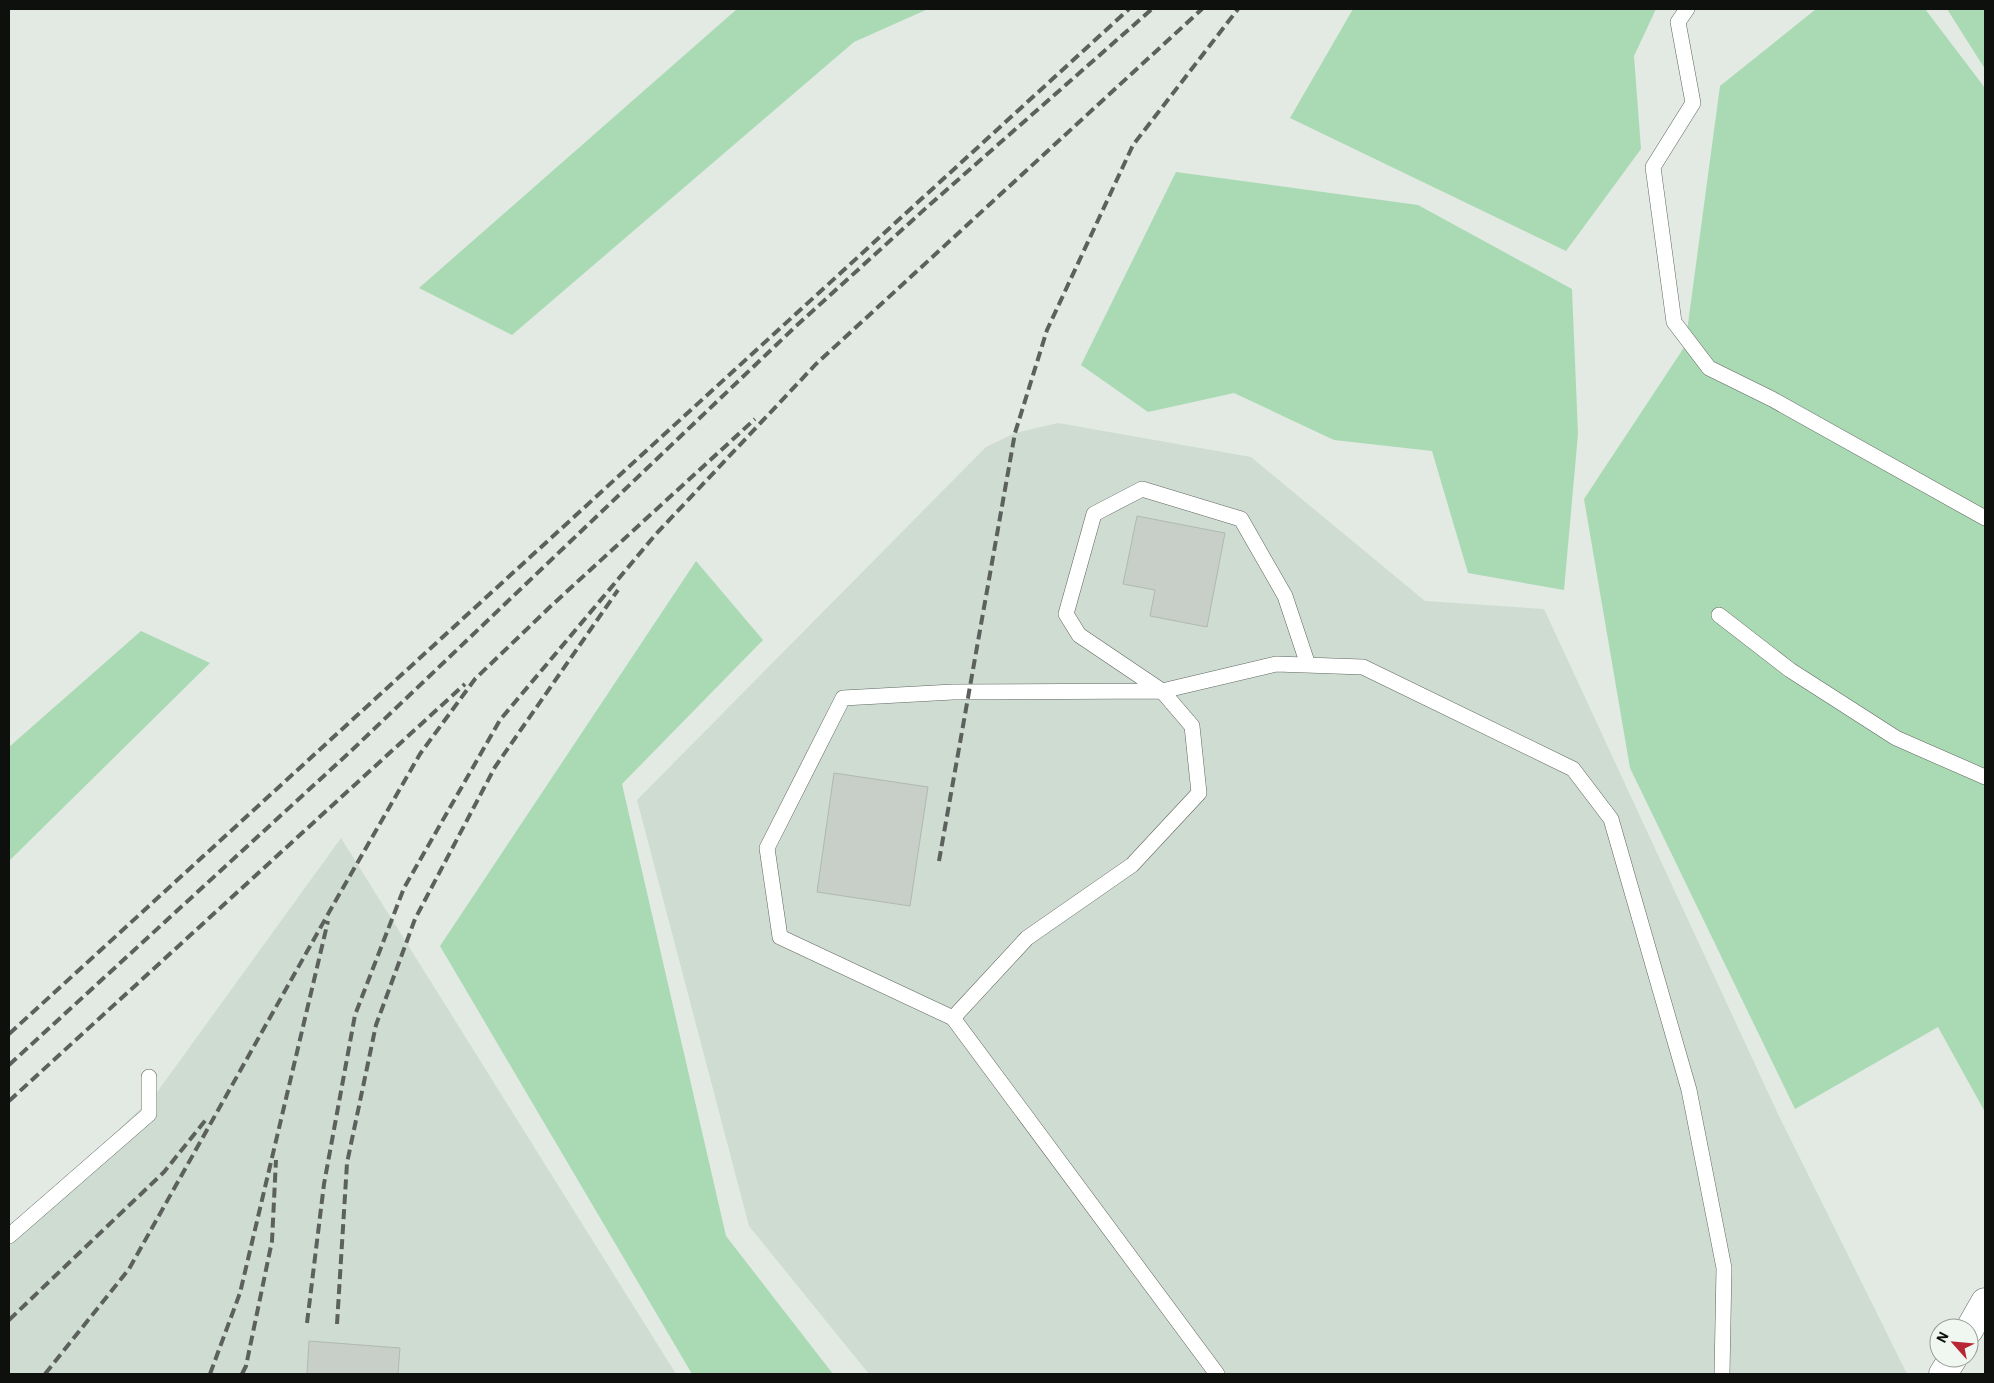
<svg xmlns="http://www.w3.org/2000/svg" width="1994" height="1383" font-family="'IBM Plex Sans',sans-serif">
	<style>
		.built { fill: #cfdcd1 }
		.green { fill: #aadab3 }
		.building { fill: #c8cfc9; stroke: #b1b8b2 }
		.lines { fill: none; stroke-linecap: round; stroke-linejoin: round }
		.service-casing { stroke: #5f6660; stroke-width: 16 }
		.minor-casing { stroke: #5f6660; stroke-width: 29 }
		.service { stroke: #fff; stroke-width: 15 }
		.minor { stroke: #fff; stroke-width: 28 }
		.rail { stroke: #5d615d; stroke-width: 4; stroke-dasharray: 10 5; stroke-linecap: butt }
	</style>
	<rect width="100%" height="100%" fill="#e2eae3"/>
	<path class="built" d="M1058,423L1251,457L1425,601L1544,609L1778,1114L1907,1374H869L749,1226L637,800L986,447L1015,433Z
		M341,838L676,1374H9V1233L155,1095Z"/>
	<path class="green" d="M737,9H928L854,42L512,335L419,288Z
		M1353,9H1656L1634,56L1641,149L1566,251L1290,118Z
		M1816,9H1925L1985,88V1112L1938,1027L1795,1109L1630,768L1584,499L1685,346L1720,86Z
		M1947,9H1985V69Z
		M1176,172L1418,205L1572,289L1578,434L1564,590L1468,573L1432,451L1334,440L1234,393L1148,412L1081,365Z
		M696,561L763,640L622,784L726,1236L833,1374H692L440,946Z
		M141,631L210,663L9,861V747Z"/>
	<path class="building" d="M1137,516L1225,533L1207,627L1150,616L1155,590L1123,584Z
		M834,773L928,787L910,906L817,892Z
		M309,1341L400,1348L398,1374H307Z"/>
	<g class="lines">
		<g class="service-casing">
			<path id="service" d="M1687,9L1678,22L1693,103L1653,167L1674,322L1709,368L1772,399L1985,518
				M1719,615L1790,670L1896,738L1985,777
				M953,1018L1027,938L1132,865L1199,793L1192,726L1162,691L1079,635L1066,614L1094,514L1142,489L1241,519L1285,596L1308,665
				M9,1236L149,1114V1077
				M1217,1374L953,1018L780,937L767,848L843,698L953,692L1162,691L1276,664L1363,667L1573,769L1611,819L1689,1090L1724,1268L1722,1374"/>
		</g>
		<g class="minor-casing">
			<path id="minor" d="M1969,1330L1985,1302
				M1943,1374L1953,1358"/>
		</g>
		<use href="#service" class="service"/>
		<use href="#minor" class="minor"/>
		<path class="rail" d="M939,861L1015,433L1047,330L1133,145L1238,9
			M9,1034L1129,9
			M9,1065L351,751L795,327L926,208L1152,9
			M9,1101L465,684
			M9,1320L164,1172L208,1117
			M307,1323L324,1184L355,1015L404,888L500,720L656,534L816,364L1202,9
			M337,1324L347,1163L376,1025L415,919L495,767L618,590
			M45,1374L129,1269L332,907L420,754L475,679L552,605L755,419
			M210,1374L240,1293L328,921
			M242,1374L246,1366L272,1241L276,1160"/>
	</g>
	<rect width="1994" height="1383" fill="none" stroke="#0e100e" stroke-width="20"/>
	<g transform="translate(1954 1343) rotate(297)"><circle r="24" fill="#eff7f0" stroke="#959b96"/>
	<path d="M0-4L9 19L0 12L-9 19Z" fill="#b82635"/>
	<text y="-8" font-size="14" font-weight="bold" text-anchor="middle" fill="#0e100e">N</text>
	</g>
</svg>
